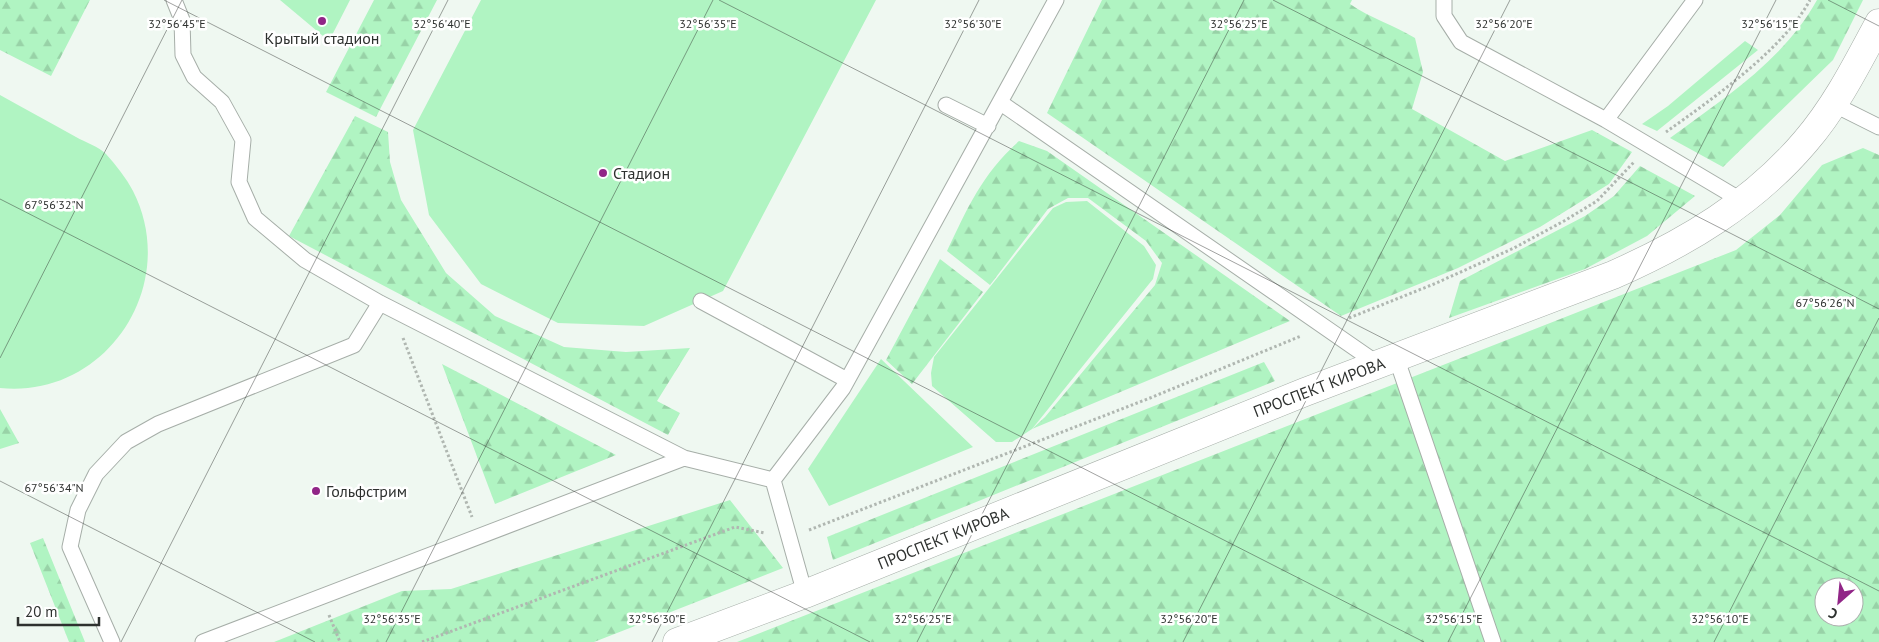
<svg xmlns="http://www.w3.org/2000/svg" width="1879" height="642" font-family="'PT Sans',sans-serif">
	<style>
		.green { fill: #b0f4c2 }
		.forest { fill: url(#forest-firs); fill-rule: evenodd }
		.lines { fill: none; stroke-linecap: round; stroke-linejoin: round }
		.lane-casing { stroke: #a6aea8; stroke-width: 17 }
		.secondary-casing { stroke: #a6aea8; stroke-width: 29 }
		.path { stroke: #b0b7b1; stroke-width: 3; stroke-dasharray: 2.5 2.5; stroke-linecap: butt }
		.lane { stroke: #fff; stroke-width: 15 }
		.secondary { stroke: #fff; stroke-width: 28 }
		.ticks { fill: none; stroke: #2e312f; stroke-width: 1; stroke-opacity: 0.45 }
		.poi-dot { fill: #912587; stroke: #fff; stroke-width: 2 }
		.labels { text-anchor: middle; stroke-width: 5; stroke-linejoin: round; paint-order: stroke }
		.poi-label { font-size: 16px; fill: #2e312f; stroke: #fff; text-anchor: start }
		.street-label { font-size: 16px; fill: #2e312f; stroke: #fff }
		.ticks-label { font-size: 12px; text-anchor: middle; fill: #2e312f; stroke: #fff; stroke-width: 5; stroke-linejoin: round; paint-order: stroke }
	</style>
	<defs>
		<pattern id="forest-firs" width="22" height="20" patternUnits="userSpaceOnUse" patternTransform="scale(1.25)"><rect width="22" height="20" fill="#b0f4c2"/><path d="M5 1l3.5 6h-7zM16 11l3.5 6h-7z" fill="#98d2a7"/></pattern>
	</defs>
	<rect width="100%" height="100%" fill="#eff8f1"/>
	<path class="green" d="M280,0H350L329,41Z
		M481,0H876L723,291L644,326L558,323L481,284L429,215L413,130Z
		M1745,41L1758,50L1657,131L1642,124L1668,106Z
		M0,95C25,109 51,123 76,137C85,142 99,147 106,154C115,164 127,179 133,191C181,285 106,399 0,388Z
		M1087,201L1144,246L1156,265L1153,279L1032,429L1012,442H996L932,386L931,373L934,357L1053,208L1066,202Z
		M881,359L973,447L829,506L808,469Z"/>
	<path class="forest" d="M0,0H90L51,76L0,50Z
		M374,0H437L376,117L326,92Z
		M1102,0H1352L1350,4C1370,18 1394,25 1415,38L1423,72L1412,109L1505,161L1592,130L1632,152L1609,184L1540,227L1458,268L1341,316L1047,113Z
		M1817,0H1863L1833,60L1723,167L1670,138C1724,98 1784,60 1817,0Z
		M355,116L388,132L390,162L401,200L446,273L495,316L564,347L626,352L690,348L657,401L680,413L668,435L289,236Z
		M1019,141L1047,151L1290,321L1032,429L1045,417L1155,285L1162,263L1146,241L1088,198H1068L1048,209L990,285L947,251C968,207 982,174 1019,141Z
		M1863,148L1879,155V642H737L1736,250L1780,215L1822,165ZM1824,587H1854V617H1824Z
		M1640,166L1695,196L1647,236L1585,269L1449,318L1460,281L1585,216L1614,196Z
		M940,259L983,292L912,384L886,360Z
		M1264,362L1275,381L833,560L827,537Z
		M442,364L616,455L495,504Z
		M0,409L19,443L0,449Z
		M730,500L783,568L594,642H274L402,591L451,589Z
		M43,538L85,642H69L30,543Z"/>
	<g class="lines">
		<g class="lane-casing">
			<path id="lane" d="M174,0L182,20L183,55L194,77L222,102L243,140L239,182L255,218L305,260L380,303L684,458L773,480L843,388L1056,0
				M1444,0V16L1461,42L1606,120
				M1695,0L1606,120L1744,202
				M1001,103L1378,364
				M1833,104L1879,127
				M946,105L988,126
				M701,301L847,380
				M1396,357L1493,642
				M773,480L805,594
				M112,642L70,547L78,510L96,474L126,442L158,424L354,345L380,303
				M203,642L684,458"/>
		</g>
		<g class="secondary-casing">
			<path id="secondary" d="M677,642L805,594L1305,392L1613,275C1686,243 1753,203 1805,142C1836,106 1857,64 1879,23"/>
		</g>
		<path class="path" d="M1666,132C1712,99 1783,50 1810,0
			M1349,318L1434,284L1514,248L1564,221L1597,201L1634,162
			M403,338L472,517
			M809,530L1150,398L1301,336
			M329,615L340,642
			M422,642L735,527L765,533"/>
		<use href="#lane" class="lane"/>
		<use href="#secondary" class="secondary"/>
	</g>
	<path class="ticks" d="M164,0L1424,642M719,0L1879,591M1273,0L1879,309M1828,0L1879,26M0,199L870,642M0,358L182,0M0,481L315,642M121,642L448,0M386,642L713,0M652,642L979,0M917,642L1244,0M1183,642L1510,0M1448,642L1776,0M1714,642L1879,318"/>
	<g class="poi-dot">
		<circle cx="322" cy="21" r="5"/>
		<circle cx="603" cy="173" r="5"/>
		<circle cx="316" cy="491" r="5"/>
	</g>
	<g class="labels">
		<g class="poi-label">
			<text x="322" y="44" text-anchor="middle">Крытый стадион</text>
			<text x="613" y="179">Стадион</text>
			<text x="326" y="497">Гольфстрим</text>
		</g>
		<g class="street-label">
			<text transform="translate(1319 387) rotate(-21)" y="6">ПРОСПЕКТ КИРОВА</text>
			<text transform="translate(943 538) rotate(-22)" y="6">ПРОСПЕКТ КИРОВА</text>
		</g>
	</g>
	<g class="ticks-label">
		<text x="177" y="28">32°56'45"E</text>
		<text x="442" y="28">32°56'40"E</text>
		<text x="708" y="28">32°56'35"E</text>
		<text x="973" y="28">32°56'30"E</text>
		<text x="1239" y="28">32°56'25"E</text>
		<text x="1504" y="28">32°56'20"E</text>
		<text x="1770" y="28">32°56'15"E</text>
		<text x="54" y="209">67°56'32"N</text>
		<text x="1825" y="307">67°56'26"N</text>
		<text x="54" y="492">67°56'34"N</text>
		<text x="392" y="623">32°56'35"E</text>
		<text x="657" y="623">32°56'30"E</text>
		<text x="923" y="623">32°56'25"E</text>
		<text x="1189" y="623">32°56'20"E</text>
		<text x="1454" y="623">32°56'15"E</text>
		<text x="1720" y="623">32°56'10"E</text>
	</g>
	<g transform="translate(1839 602) rotate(207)"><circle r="24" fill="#ffffff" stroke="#abadac"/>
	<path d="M0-4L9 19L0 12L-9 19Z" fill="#912587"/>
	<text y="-8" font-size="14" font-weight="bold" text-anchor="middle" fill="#2e312f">С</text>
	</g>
	<path d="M18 617v8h81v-8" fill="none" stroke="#2e312f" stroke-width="2.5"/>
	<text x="25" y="617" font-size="15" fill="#2e312f" stroke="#ffffff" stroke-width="4" paint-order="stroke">20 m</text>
</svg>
